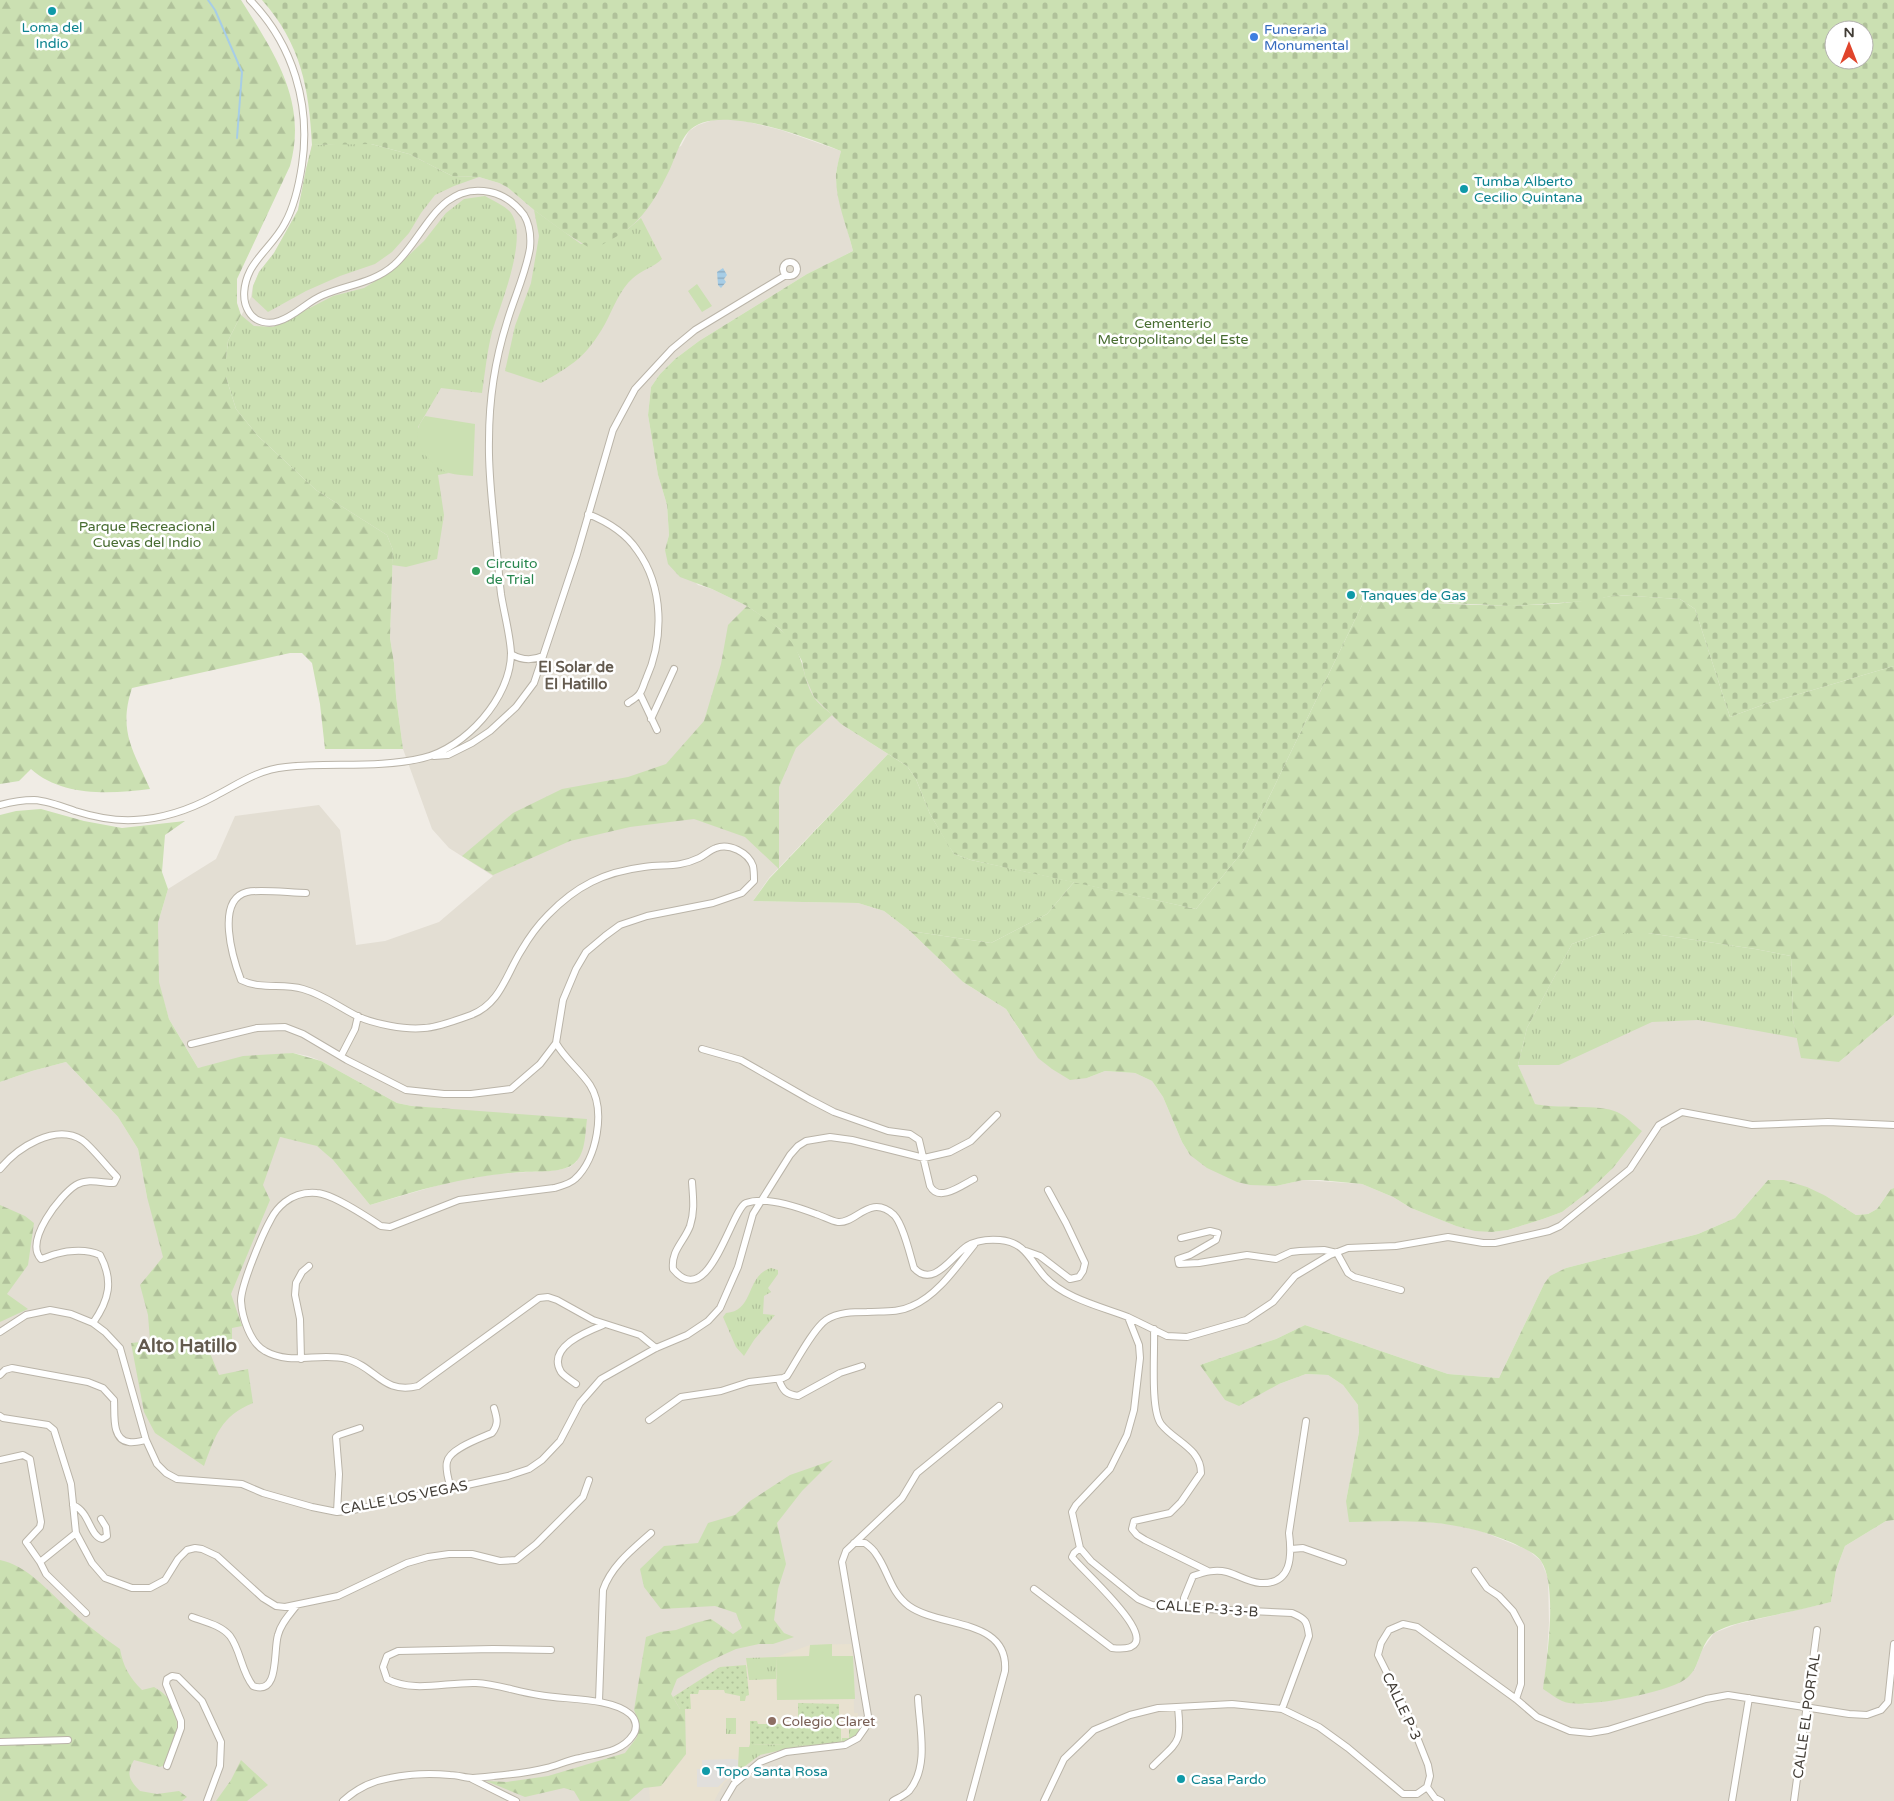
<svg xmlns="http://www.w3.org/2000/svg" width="1894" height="1801" font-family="'Varela Round',sans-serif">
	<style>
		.residential { fill: #e3ded3 }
		.education { fill: #e8e1d0 }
		.grass { fill: url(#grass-tufts) }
		.forest { fill: url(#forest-firs) }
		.cemetery { fill: url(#cemetery-stones); fill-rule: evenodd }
		.park { fill: url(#park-dots) }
		.pitch { fill: #cbe0b2 }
		.parking { fill: #e1dfdc }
		.water { fill: url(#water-rules) }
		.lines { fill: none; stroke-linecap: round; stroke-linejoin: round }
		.stream { stroke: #a7cde6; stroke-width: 2 }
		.minor-casing { stroke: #bab4a8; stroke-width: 8 }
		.minor { stroke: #fff; stroke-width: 6 }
		.culture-dot { fill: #0f9aa8; stroke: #fff; stroke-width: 2 }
		.shop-dot { fill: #3f7fe0; stroke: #fff; stroke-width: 2 }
		.leisure-dot { fill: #2e9e5b; stroke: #fff; stroke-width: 2 }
		.education-dot { fill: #8d6e63; stroke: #fff; stroke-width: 2 }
		.labels { text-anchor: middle; stroke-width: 5; stroke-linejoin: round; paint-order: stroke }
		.culture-label { font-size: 14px; fill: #0d838f; stroke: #fff; text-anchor: start }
		.shop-label { font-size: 14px; fill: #366cbe; stroke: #fff; text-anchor: start }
		.park-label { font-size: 14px; fill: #476c30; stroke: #fff }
		.leisure-label { font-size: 14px; fill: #27864d; stroke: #fff; text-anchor: start }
		.street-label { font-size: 14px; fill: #413c35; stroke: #fff }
		.education-label { font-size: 14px; fill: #785e54; stroke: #fff; text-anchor: start }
		.neighbourhood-label { font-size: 15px; font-weight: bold; fill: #635a4e; stroke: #fff }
		.district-label { font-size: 19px; font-weight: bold; fill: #635a4e; stroke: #fff }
	</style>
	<defs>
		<pattern id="grass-tufts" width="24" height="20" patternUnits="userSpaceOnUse" patternTransform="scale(1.25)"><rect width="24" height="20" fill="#cbe0b2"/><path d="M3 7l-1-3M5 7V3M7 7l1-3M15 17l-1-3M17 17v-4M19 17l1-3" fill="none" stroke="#b0c19a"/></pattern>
		<pattern id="forest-firs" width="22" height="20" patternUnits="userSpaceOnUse" patternTransform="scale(1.25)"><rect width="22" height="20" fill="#cbe0b2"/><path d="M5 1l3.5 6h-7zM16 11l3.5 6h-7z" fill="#b0c19a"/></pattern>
		<pattern id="cemetery-stones" width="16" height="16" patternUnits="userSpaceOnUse" patternTransform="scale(1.25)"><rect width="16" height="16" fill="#cbe0b2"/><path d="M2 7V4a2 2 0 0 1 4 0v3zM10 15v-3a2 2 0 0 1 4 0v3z" fill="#b0c19a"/></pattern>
		<pattern id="park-dots" width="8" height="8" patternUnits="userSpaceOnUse" patternTransform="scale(1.25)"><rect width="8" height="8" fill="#cbe0b2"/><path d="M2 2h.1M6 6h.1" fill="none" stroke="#b0c19a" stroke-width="1.8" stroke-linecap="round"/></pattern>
		<pattern id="water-rules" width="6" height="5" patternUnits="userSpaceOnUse" patternTransform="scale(1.25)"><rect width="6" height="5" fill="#a7cde6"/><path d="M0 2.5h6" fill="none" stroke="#8aa8bb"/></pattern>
	</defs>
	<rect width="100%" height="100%" fill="#f0ece5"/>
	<path class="residential" d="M716,119H736L781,130L841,151L836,172V182L839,199L853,251L807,274L699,341L675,359L660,374L651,387L648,415L658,475L667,505L669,535L665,550L698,585L712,589L747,606L780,629L841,724L888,754L769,878L753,901L858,903L884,911L910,931L963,982L1006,1009L1024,1037L1087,1078L1105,1071L1135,1073L1152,1081L1163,1097L1182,1142L1190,1155L1276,1186L1303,1180L1362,1184L1393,1197L1411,1208L1456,1226L1492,1232L1508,1230L1543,1219L1562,1212L1588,1192L1613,1168L1631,1145L1599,1109L1546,1106L1534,1104L1518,1065L1527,1028L1572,944L1755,949L1839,1062L1894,1015V1188L1891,1189L1877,1209L1868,1214L1856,1215L1826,1196L1768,1180L1735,1218L1698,1234L1566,1268L1544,1284L1499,1378L1448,1374L1305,1325L1276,1339L1200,1365L1279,1384L1306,1374L1328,1375L1343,1385L1358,1405L1359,1432L1346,1501L1416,1521L1450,1524L1481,1531L1528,1550L1541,1561L1548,1578L1549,1623L1547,1654L1584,1704L1642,1695L1695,1669L1702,1650L1714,1633L1737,1624L1831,1602L1836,1570L1845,1546L1886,1521L1894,1520V1801H0V1082L32,1071L66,1062L118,1117L138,1149L147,1197L271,1135L317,1145L333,1160L370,1205L460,1179L497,1174L558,1170L570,1167L577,1161L496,1114L412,1106L397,1103L321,1061L308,1056L293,1053L198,1068L169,1019L158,982V923L168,889L216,859L235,816L319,805L340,830L356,945L385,941L439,922L493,876L449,848L432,829L403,749L396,696L394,663L390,638L393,550L387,535L316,490L228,341L251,297L253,286L259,272L274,253L298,210L306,169L312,145L409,154L452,176L479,177L499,183L507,187L534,210L681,146L689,131L698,125Z"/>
	<path class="education" d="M851,1644L853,1656L854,1713H858V1729H861L852,1742L782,1750L760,1755L724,1783L714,1801H650L649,1787L661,1786L686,1754L685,1709L673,1697L720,1667L746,1665V1658L776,1657L810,1645Z"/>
	<path class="grass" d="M336,144H371L409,154L452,176L479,177L454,186L435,195L421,213L409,233L392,252L375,264L340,276L306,291L268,312L252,297L253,286L259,272L274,253L298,210L306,169L312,145Z
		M485,196C493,201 506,206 511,213C529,238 500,305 492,332C487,352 485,373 482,393L441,388L418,427L440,468L449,473L438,475L444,515L437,559L406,567L392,565L393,550L387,535L316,490L258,436L236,409L226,377V359L228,341L241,315L254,326L273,327L333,296L364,288L392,271L424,241L446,213L464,199Z
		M534,210L581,244L628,229L641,218L662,259C654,267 642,270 633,278C620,289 613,309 605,324C586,357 573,365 541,383L505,371L515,326L531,283L539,236Z
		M888,754L907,766L916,779L930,814L954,854L971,860L1074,882L1047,914L991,943L910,931L884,911L858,903L753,901L769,879Z
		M1602,933H1648L1755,949L1791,956L1793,1020L1797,1038L1698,1020L1652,1022L1559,1065H1518L1527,1028L1572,944Z
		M771,1268L778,1270V1274L768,1288L771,1292L764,1296L763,1314L775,1315L754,1340L744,1356L736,1347L723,1317L726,1313C755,1311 745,1276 771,1268Z
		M776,1657V1679L749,1680L746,1658Z
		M726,1718H736V1734H726Z
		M849,1729H861L852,1742L841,1744L842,1738H849Z
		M750,1744L821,1746L782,1750L760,1755L741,1769L738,1767L739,1747H749Z"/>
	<path class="forest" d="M0,0H241C274,53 308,101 290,166L237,279V303L241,315L228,341L226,359V377L236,409L258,436L316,490L387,535L393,550L390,638L394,663L396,696L403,749H325L320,704L312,663L302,653H290L132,688C118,731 133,750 150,789C111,794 62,797 31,769L19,781L0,784Z
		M1616,595L1680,599L1695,609L1730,717L1765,704L1894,666V1015L1839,1062L1801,1058L1793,1020L1791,956L1755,949L1648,933H1602L1572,944L1527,1028L1518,1065L1535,1104C1557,1109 1600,1104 1617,1112C1626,1116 1634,1125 1642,1131L1613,1168L1588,1192L1562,1212L1543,1219L1508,1230L1492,1232L1475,1231L1456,1226L1411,1208L1393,1197L1362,1184L1320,1180H1303L1276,1186L1250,1185L1237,1182L1207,1168L1190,1155L1182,1142L1163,1097L1152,1081L1135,1073L1105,1071L1087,1078L1070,1080L1052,1069L1038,1058L1006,1009L963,982L910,931L991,943L1047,914L1074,882L1196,909L1243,851L1365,599C1448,603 1534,613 1616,595Z
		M747,606C763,617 780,626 792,642C804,659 803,679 813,696C817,703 826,709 832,715L796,748L779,787V869L745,837L694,819L630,827L570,841L493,875L462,856L513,813L562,789L628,777L666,764L704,721L721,664L728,625Z
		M41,809L84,821L122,828L185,821L165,835L162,872L168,889L158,923L159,982L169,1019L198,1068L243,1056L293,1053L321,1061L397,1103L412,1106L587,1119C585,1134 586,1156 572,1165C560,1173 538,1171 523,1172C470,1175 421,1189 370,1205L333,1160L317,1146L280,1137L263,1185L270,1200L231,1294L242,1326L232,1328V1347L210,1353L219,1375L248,1369L253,1403C221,1416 215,1436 204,1466L155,1433L144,1412L131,1343L150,1341L148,1315L140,1285L163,1257L147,1197L138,1149L118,1117L66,1062L32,1071L0,1082V815L16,811Z
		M1768,1180H1784L1807,1187L1826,1196L1856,1215L1868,1214L1877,1209L1891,1189L1894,1188V1520L1886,1521L1845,1546L1836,1570L1831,1602C1808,1608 1784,1613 1761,1618C1747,1621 1726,1625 1714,1633C1699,1644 1701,1667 1687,1678C1671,1692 1591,1707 1569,1703C1560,1702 1550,1693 1543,1689C1547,1659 1558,1586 1541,1561C1535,1552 1522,1548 1513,1543C1454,1518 1411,1521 1349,1522L1346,1501L1359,1432L1358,1405L1343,1385L1328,1375L1306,1374L1279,1384L1239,1406L1225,1400L1200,1365L1276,1339L1305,1325L1448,1374L1499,1378L1544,1284L1550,1276L1566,1268L1698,1234L1735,1218Z
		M0,1205L25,1216L34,1223L28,1265L7,1294L28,1309L0,1322Z
		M833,1460L802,1491L777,1523L786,1564L778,1589L774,1620L784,1633L794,1637L773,1644H759L736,1649L703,1664L677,1679L671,1694L680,1709H685L686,1754L661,1786L644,1788L629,1801H580L574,1791L564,1788L525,1797L486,1781L507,1782L548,1776L625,1753L637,1737L639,1722L634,1710L646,1637L660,1632L676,1630L695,1623L711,1619L733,1634L742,1628L736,1613L715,1606L661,1609L644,1587L640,1569L664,1546L698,1543L708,1523L735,1515L750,1501L790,1475Z
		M0,1560C26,1565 46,1589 65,1606C82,1621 101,1636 120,1649C123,1666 129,1677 142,1690L154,1687C186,1705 178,1734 169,1763L160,1767L134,1760C126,1774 129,1780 140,1791L157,1794L179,1791L187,1797L182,1801H0Z
		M241,1760L268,1785L247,1801H216L231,1780Z"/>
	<path class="cemetery" d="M262,0H1894V666L1765,704L1730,717L1695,609L1680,599L1616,595L1589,601L1512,606L1365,599L1243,851L1196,909L971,860L954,854L948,845L930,814L916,779L907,766L841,724L814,697L805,676L802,661L792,643L780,629L747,606L712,589L680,577L668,564L665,550L669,535L667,505L658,475L648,415L651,387L660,374L675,359L699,341L807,274L853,251C847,226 835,200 836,174C837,166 839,158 841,151C809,139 715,100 688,132C680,141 675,158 670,169C659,191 648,213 629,228C618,237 604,243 593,250L564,232L534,210L507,187L499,183L479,177L452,176L409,154L371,144L312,145C309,88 301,44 262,0ZM1834,30H1864V60H1834Z"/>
	<path class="park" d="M746,1665L749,1695L746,1696L745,1701H740V1696L725,1693L724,1690H699L698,1694H690L691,1709H680L673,1697L720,1667Z
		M798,1703L839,1704V1717H841V1744L821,1746L750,1744V1721H757L758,1724H798Z"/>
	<path class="pitch" d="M697,284L712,306L702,312L688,291Z
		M425,416L475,424L473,476C465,475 456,475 449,473C432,466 412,446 419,426C420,423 423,419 425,416Z
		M832,1644V1656H853L855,1699L777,1700L776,1657L809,1656L810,1645Z"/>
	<path class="parking" d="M733,1759L738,1760V1767L718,1787H697V1769H702V1760Z"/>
	<path class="water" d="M723,268L727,275L724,279L726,282L721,288L718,285L717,272Z"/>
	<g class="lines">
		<path class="stream" d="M208,0L215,10L242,72L237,138"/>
		<g class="minor-casing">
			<path id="minor" d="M783 269a7 7 0 1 1 14 0a7 7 0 1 1-14 0Z
				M588,514C608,522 625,532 637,550C664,587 664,639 646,679C644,683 643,689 640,693C638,697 632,700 628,703
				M511,654C521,660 532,661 543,656
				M640,694L657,730
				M651,719L674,669
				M434,756L448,755L472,743L490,731L516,707L534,683L577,554L613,430L635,389L672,349L695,330L786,275
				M0,805C11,802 22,800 34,800C48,801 61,806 75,811C94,817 114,821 134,820C162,819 191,809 215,796C240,783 257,770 286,767C331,762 378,769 423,758C465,748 511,698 511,653C510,634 504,613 501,594C499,577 498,560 496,543C493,508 488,475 489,440C489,401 495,360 507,322C514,298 526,273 530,248C531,237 530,225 524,215C515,203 504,195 490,192C438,181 424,239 394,265C374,283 346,285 323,295C308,301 295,316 279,321C268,325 255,322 249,312C241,300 244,283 250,271C258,255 276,241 285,223C295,205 299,185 302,165C311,105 293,44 250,0
				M306,893C292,893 260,889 247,892C215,900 233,959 241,980C261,990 282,983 303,989C324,995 339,1007 357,1016C374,1024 405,1030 424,1028C435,1028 460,1019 471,1015C500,1004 506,975 521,951C528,939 538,925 548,915C576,886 604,872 644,867C665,864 678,868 699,858C705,855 710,850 716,848C729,843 748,852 753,866C754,871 754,877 754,881L742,893L713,903L647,916L620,925L605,936L586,952L576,969L563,1000L556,1043C565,1059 580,1070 590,1085C606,1110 597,1159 575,1179C570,1184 561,1186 554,1188L459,1200L390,1227L381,1226C367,1217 333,1194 317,1193C306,1192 294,1195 285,1202C280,1206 274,1213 271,1219C262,1235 241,1285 241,1301C242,1317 250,1343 265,1351C291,1366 319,1352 347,1359C376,1367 383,1395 418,1386L539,1298L548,1297L557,1300L593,1320L640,1335L656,1348
				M191,1044L257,1028L285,1027L303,1034L347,1060L406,1090L444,1094H471L511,1089L540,1064L556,1043
				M702,1049L741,1060L809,1099L834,1112L888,1131L910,1134L919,1140L930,1186C939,1203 962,1185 974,1179
				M341,1056L355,1029L358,1016
				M0,1169C17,1148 55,1123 82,1140C92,1147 108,1168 117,1177L114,1183C102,1183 88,1178 76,1185C60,1195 24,1241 41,1259C46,1258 51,1255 56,1254C69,1250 88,1249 100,1255C114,1281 109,1300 93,1323
				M692,1182C693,1197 695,1211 690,1226C684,1242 671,1250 673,1269C709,1313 731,1209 746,1203C765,1196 798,1207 816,1214C823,1216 831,1221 838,1222C856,1224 870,1193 894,1215C903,1224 910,1255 914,1268C933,1289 952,1256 967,1246C977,1240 988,1239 1000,1240C1025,1242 1030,1260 1045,1277C1064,1298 1102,1307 1128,1317L1139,1345L1140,1358L1134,1410L1127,1435L1110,1469L1076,1505L1072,1512L1080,1548L1091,1561L1138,1599L1152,1605L1184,1608L1292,1613C1306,1619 1307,1621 1309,1636L1282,1709
				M1181,1238L1210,1231L1218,1233L1216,1240L1190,1255L1178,1259L1179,1264L1199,1263L1247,1255L1276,1259L1291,1252L1300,1251L1324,1250L1337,1253L1348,1273L1354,1277L1401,1290
				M1026,1251L1040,1256L1070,1279L1079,1277L1083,1271L1085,1263L1066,1223L1048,1190
				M1128,1317L1167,1336L1187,1337L1246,1320L1273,1302L1295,1276L1330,1255L1348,1248L1396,1246L1448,1237L1483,1243H1495L1549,1231L1560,1226L1630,1169L1659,1125L1682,1112L1752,1125L1828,1122L1894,1125
				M1154,1329C1155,1351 1150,1409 1161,1424C1174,1441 1201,1448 1201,1473L1181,1502L1170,1513L1134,1521L1132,1529L1137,1535L1145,1540L1208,1571
				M0,1332L26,1315L50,1310L71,1314L93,1323L105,1332L120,1348L146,1440L157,1464L166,1473L177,1479L242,1484L263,1493L312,1507L337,1512L353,1510L508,1476L529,1469L542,1460L560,1441L580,1403L601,1379L656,1348L687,1335L708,1321L720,1308L738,1267L753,1214L790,1155L798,1146L806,1141L830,1137L852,1140L924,1158L950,1152L971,1141L997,1115
				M301,1359L300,1319L295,1295L296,1283L302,1272L309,1266
				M0,1375L5,1370L12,1368L88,1382L103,1388L114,1400C115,1413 111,1440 129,1442C134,1443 141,1441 146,1440
				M779,1380C783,1391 786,1394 798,1396L840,1373L862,1366
				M576,1384C572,1381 564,1376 561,1372C546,1347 588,1331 603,1325
				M0,1416L3,1418L48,1425L54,1430L71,1484L76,1533L92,1563L105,1578L132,1588H150L165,1580L178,1559L187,1550L195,1548L202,1549L217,1556L263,1598L276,1606L285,1607L338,1596L407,1563L428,1557L449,1554H472L500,1561L516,1560L536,1544L583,1497L589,1480
				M649,1420L681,1397L721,1391L749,1382L783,1378L787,1376C796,1362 813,1329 826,1320C838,1312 854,1312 867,1312C882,1311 898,1313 912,1306C938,1295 957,1266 974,1245
				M0,1460L23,1455L30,1459L41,1522L40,1527L26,1542L40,1562
				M451,1489C449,1481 445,1470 447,1462C449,1449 481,1438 492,1433C499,1424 497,1418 494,1408
				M73,1505C90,1512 89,1535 102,1539L107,1536L106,1527L101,1519
				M337,1512L339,1474L336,1437L339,1435L360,1428
				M76,1533L40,1562L46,1574L86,1613
				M854,1543H865C869,1546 874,1550 876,1554C888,1570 890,1592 909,1606C940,1628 1009,1618 1005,1671L970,1801
				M1291,1549L1303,1548L1343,1562
				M1475,1571L1487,1588L1499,1596L1513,1611L1521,1626V1684L1516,1699
				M1034,1589L1112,1648C1182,1656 1081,1570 1072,1557L1074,1553L1080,1548
				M1184,1608V1598L1193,1576C1205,1572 1215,1569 1227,1572C1238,1575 1248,1582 1260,1583C1292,1585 1292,1556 1289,1533L1306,1421
				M192,1617C205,1622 221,1625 230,1636C241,1651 241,1671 253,1686C280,1696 273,1651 278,1635C281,1623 290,1614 297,1605
				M599,1701L603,1590C611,1566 633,1549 651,1533
				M0,1742L68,1740
				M167,1766L181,1728V1721L166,1684L167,1679L172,1676L178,1677L202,1701L221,1742L220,1766L207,1801
				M1153,1766C1178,1741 1182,1744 1178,1708
				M472,1779L516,1801
				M1427,1787L1435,1798L1441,1801
				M343,1801C357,1788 372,1781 390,1778C409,1774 430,1773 450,1775C458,1775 465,1778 473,1778C497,1776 523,1774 547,1768C558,1765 569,1760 580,1758C599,1753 621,1753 633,1735C638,1728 636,1719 630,1714C610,1697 564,1700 539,1695C517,1692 498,1684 476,1683C446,1682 414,1693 387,1679L383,1667L387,1656L398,1651L493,1649L551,1650
				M724,1801L734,1784L760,1762L786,1752L845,1745L858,1738L865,1728L868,1716L842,1562L846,1551L902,1498L917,1473L999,1406
				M893,1801C898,1798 905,1795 909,1791C930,1766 919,1726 918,1698
				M1044,1801L1064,1759L1094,1730L1130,1715L1158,1708L1232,1704L1282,1709L1319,1727L1348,1748L1403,1794H1417L1427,1787L1430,1776L1428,1765L1409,1717L1378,1655L1381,1643L1389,1630L1403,1624L1417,1627L1516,1699L1537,1717L1570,1731L1590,1733L1608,1730L1706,1699L1728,1695L1849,1714L1867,1715L1881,1710L1888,1702L1894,1644
				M1732,1801L1749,1698
				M1794,1801L1817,1630"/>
		</g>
		<use href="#minor" class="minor"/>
	</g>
	<g class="culture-dot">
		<circle cx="52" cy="11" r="5"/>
		<circle cx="1464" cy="189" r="5"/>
		<circle cx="1351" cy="595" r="5"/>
		<circle cx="706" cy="1771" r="5"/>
		<circle cx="1181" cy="1779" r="5"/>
	</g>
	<circle class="shop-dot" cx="1254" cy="37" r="5"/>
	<circle class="leisure-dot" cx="476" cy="571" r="5"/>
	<circle class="education-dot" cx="772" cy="1721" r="5"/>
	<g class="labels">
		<g class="culture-label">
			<text x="52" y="32" text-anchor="middle">Loma del<tspan x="52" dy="16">Indio</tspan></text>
			<text x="1474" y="186">Tumba Alberto<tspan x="1474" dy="16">Cecilio Quintana</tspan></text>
			<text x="1361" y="600">Tanques de Gas</text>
			<text x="716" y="1776">Topo Santa Rosa</text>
			<text x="1191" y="1784">Casa Pardo</text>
		</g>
		<g class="shop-label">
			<text x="1264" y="34">Funeraria<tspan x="1264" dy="16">Monumental</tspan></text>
		</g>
		<g class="park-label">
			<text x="1173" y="328">Cementerio<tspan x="1173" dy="16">Metropolitano del Este</tspan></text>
			<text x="147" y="531">Parque Recreacional<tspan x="147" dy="16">Cuevas del Indio</tspan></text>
		</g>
		<g class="leisure-label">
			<text x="486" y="568">Circuito<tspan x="486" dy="16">de Trial</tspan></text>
		</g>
		<g class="street-label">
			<text transform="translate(404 1497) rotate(-11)" y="5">CALLE LOS VEGAS</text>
			<text transform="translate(1207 1608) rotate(4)" y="5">CALLE P-3-3-B</text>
			<text transform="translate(1402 1706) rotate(65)" y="5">CALLE P-3</text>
			<text transform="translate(1806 1716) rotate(-82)" y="5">CALLE EL PORTAL</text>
		</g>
		<g class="education-label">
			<text x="782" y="1726">Colegio Claret</text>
		</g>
		<g class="neighbourhood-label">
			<text x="576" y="672">El Solar de<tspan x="576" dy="17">El Hatillo</tspan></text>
		</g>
		<g class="district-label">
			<text x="187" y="1352">Alto Hatillo</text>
		</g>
	</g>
	<g transform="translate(1849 45)"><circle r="24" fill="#ffffff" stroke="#b3b1ae"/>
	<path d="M0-4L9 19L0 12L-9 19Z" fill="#e0452c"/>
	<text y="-8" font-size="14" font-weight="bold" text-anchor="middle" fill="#413c35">N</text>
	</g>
</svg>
